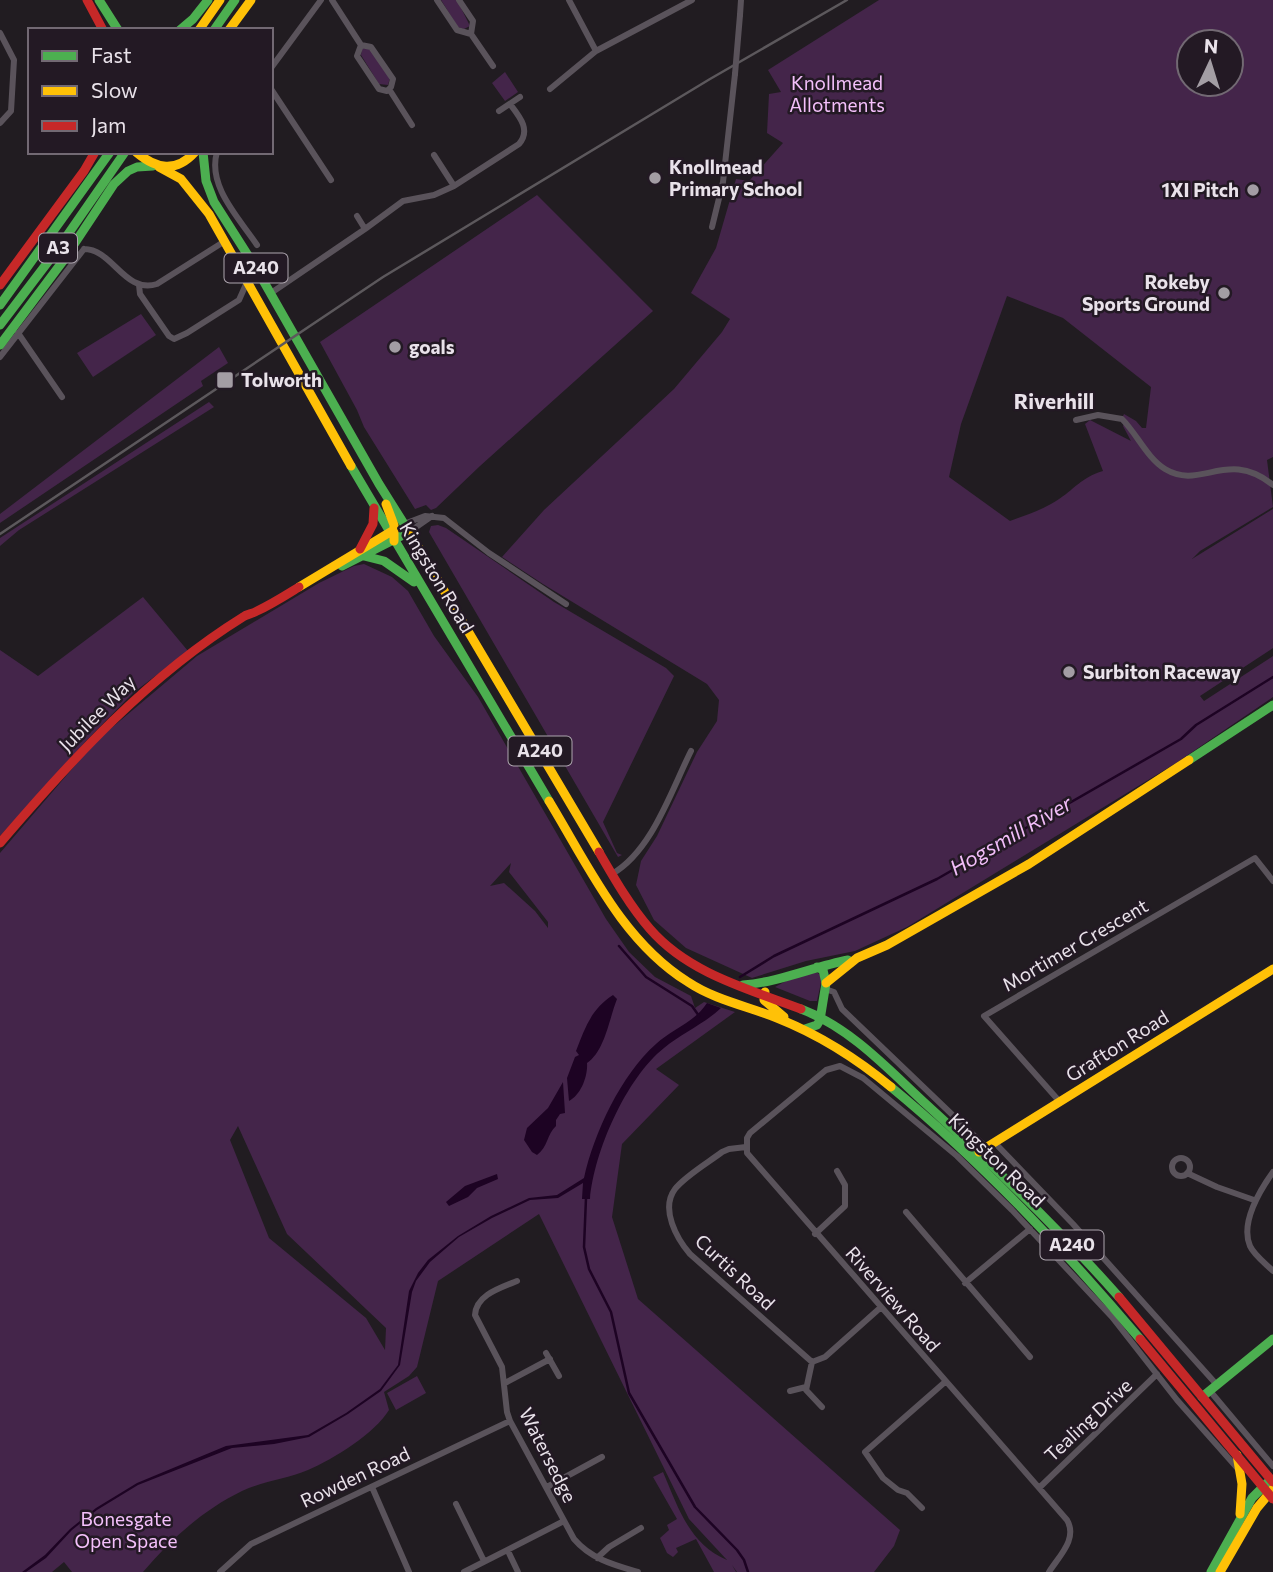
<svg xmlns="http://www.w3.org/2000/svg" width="1273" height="1572" font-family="Commissioner,sans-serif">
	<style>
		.green { fill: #44254a; fill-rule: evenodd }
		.water { fill: #1d0323 }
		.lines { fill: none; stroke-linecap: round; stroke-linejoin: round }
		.stream { stroke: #1d0323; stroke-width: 2.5 }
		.street { stroke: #5a535b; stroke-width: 6 }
		.fast { stroke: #4caf50; stroke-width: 9 }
		.slow { stroke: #ffc107; stroke-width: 9 }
		.jam { stroke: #c62828; stroke-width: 9 }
		.rail { stroke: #5c585c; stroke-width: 2.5 }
		.street-bridge { stroke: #5a535b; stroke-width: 6 }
		.poi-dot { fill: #a39da4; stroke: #231924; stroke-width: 2.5 }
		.labels { text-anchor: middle; stroke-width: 5; stroke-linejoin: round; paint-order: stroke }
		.shield { fill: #231924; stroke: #aea6af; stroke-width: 2 }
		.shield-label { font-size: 18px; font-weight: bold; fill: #e9e2ea }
		.park-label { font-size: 19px; fill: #f4c0fb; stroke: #231924 }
		.poi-label { font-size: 19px; font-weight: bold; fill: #e9e2ea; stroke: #231924; text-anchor: start }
		.street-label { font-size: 19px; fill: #e9e2ea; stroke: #231924 }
		.neighbourhood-label { font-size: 21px; font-weight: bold; fill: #e9e2ea; stroke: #231924 }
		.water-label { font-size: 21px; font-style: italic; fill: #f1bdf8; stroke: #231924 }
	</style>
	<rect width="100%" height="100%" fill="#211c21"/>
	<path class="green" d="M441,0H457L470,26L464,29L458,27Z
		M879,0H1273V457L1267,460L1273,507L1200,551L1192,559L1273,509V648L1200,696L1204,701L1273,656V697L1176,763L907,927L855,951L806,961L752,978L686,948L654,920L636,885L641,861L657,836L697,752L717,721L719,700L707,684L543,584L502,557L544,510L674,389L722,332L730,319L691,293L716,248L736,179L749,181L783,143L767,133L769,94L781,92L768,70ZM1189,42H1231V84H1189ZM1007,296L1063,318L1151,387L1146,428H1142L1136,421L1124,414L1123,416L1126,420L1123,426L1131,441L1090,420L1085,424L1103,471C1080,478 1075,489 1056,501C1042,510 1026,515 1010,521L949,477L961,424Z
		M362,48L370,49L390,78L388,85L379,84L361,55Z
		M505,72L518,92L505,101L492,83Z
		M537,195L653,311L480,466L436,508L431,510L426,505L415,509L364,427L357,410L320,342Z
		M141,314L156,335L93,377L77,353Z
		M219,347L228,363L201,381L203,386L0,523V514Z
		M209,402L214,407L19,530L0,546V538Z
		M438,525L446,528L554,602L666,668L674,676L603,822L617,853L622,855L618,857L429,532L431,526Z
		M364,564L392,577L408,591L434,636L478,697L606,919L629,952L655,977L691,996L695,1008L704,1002L735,1012L656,1069L679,1085L622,1144L612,1217L638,1299L900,1530L894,1546L874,1572H737L732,1565L736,1572H714L696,1539L676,1548L678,1552L673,1557L667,1553L660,1538L669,1530L667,1525L677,1519L653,1477L663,1472C678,1507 689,1544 727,1560L689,1519L539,1214L438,1281L417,1367L409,1376L384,1392L389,1410C375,1433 334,1459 308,1470C287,1479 263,1481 242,1491C203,1510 171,1539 143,1572H72L64,1562L52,1572H0V853L96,741L197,656L319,583L354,566ZM511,863L509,872L548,922V928L535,911L504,883L490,886ZM238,1126L287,1234L386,1328L385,1350L366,1318L269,1238L230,1140Z
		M143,597L188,651L133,693L86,741L0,836V650L38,676Z
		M813,972L818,973L822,978L817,1001H810L775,987L786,981Z
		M417,1376L426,1393L396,1410L387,1393Z"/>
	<path class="water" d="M613,995L617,999C609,1019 605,1051 587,1063C588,1076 581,1095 569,1101L567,1078L575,1057L579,1055L576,1051C585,1028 591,1009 613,995Z
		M707,1003L721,1008C704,1024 682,1033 664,1048C626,1078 594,1152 590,1199H582L583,1183L558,1198L530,1200L492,1218L459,1237L430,1262L416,1281L412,1292L400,1365L381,1391L348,1414L309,1437L274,1444L232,1448L138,1485L97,1510L72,1530L46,1558L26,1572H22L45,1555L70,1529L96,1508L137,1483L226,1446L308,1435L346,1413L380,1389L398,1365L409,1291L418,1273L428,1260L458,1236L491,1216L529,1198L557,1195L584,1178C594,1133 621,1075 656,1044C672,1029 694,1023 707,1003Z
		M563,1082L565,1113L560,1114L556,1120V1126C547,1134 548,1147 537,1155L532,1152L524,1140L527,1128L548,1108Z
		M497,1174L498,1179L477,1188L468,1197L449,1206L446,1202L465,1186Z"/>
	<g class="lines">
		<path class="stream" d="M619,946L646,977L692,1006L699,1016
			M740,977L774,956L937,879L1181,739L1196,725L1273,677
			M586,1198L584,1247L589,1269L611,1312L629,1393L695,1507L737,1550L744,1560L748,1572"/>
		<path class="street" d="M332,0L361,45
			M437,0L457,30L471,34L473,21L459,0
			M569,0L596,51
			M740,15L741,0
			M0,33L14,60L11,111L0,123
			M471,34L493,66
			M361,45L371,47L393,79L391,87L387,91L379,89L357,56Z
			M271,68L321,0
			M271,89L331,180
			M389,89L412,125
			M550,89L596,51L692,0
			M499,111L520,97
			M217,152C207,186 239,218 257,245
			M434,155L454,186
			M357,216L365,229
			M712,227L723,182L735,74
			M84,249C113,249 124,294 157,284L225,241
			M139,285L140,294L169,336L174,339L187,333L239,300L247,282
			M271,293L365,229L403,201L434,195L454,186L519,144C531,130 520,117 510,104
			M18,333L62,397
			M0,357L84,249
			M1076,420L1098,415L1122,419C1137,434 1147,458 1165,469C1201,491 1227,448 1273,485
			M404,524L425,516L444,518L489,553L566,604
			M409,532L432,516
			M612,874C652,851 671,791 691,751
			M825,989L834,992L842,1009L987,1148
			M1060,1102L984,1016L1255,858L1273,881
			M995,1143L1073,1224L1217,1385
			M746,1147L729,1149L722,1152C709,1162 685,1176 675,1189C660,1209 677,1239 690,1254L812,1362L825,1357L880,1308
			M1172 1167a9 9 0 1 1 18 0a9 9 0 1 1-18 0Z
			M1273,1172C1260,1190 1240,1223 1250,1246C1254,1255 1266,1264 1273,1271
			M1187,1173L1217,1187L1254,1200
			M906,1212L1030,1357
			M815,1234L845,1206V1185L837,1171
			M517,1281C500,1288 476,1295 475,1315L502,1367L507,1412L510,1421L574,1539C591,1559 614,1565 638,1572
			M965,1283L1030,1229
			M546,1353L559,1376
			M812,1362L806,1390L822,1407
			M505,1383L550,1359
			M790,1391L806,1387
			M1210,1391L1273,1466
			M372,1487L409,1572
			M547,1487L602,1457
			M1039,1488L1157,1374
			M456,1504L484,1561
			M922,1508L907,1493L898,1490L883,1478L865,1452L945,1382
			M508,1551L518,1572
			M597,1558L609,1547L641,1528
			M220,1572L251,1544L510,1421
			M464,1572L564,1521
			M1049,1572C1059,1556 1078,1539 1067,1520L747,1153V1138L750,1133L826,1070L840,1066L863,1078L957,1156L1012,1210L1112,1317L1177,1400L1239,1470"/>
		<path class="fast" d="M99,0L118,30
			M180,30L193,19L208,0
			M214,30L235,0
			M203,152L206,181L214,202L256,268L379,484L411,535
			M0,305L110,152
			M0,325L57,250L125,152
			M0,345L63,261L114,184L128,171L137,167L153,166
			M351,466L549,801
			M364,556L384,561L414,582
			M342,566L409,532
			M1189,760L1273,705
			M743,985C779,982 813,967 848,960
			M801,1009C851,1028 888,1069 927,1105C994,1166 1059,1229 1119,1297
			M805,1029L817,1025L820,1020L826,983L823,970L817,967
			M891,1087C982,1162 1064,1249 1140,1339
			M1202,1397L1273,1339
			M1211,1572L1252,1498L1267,1483"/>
		<path class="slow" d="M199,30L220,0
			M229,30L251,0
			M136,152C156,169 176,173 195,152
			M159,167L181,179L209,214L351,466
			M386,504L394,525V541
			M411,535L599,852
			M299,587L392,531
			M549,801C588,865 622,941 688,982C715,1000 747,1006 777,1018C820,1035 856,1058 891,1087
			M826,983L857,958L887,945L1029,864L1189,760
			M765,992L764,1000L784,1017
			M979,1152L1273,969
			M1237,1455L1242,1484L1240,1514
			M1220,1572L1257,1508L1273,1489"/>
		<path class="jam" d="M87,0L103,30
			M0,285L84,171L95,152
			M360,549L373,524L374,508
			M0,843C72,759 148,676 243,617C247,614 252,614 257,611C272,604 286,595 299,587
			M599,852C614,878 630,906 650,929C688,973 748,989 801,1009
			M1119,1297L1273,1482
			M1140,1339L1273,1499"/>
		<path class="rail" d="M0,534L383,277L710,79L847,0"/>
		<path class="street-bridge" d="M735,74L740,15"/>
	</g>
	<g class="poi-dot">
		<circle cx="655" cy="178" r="7"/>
		<circle cx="1253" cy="190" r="7"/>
		<circle cx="1224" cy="293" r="7"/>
		<circle cx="395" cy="347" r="7"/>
		<rect x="216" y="371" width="18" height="18" rx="3.5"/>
		<circle cx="1069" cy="672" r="7"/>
	</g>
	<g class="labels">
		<g class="shield">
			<rect x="39" y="233.5" width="38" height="29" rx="5"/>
			<rect x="224.5" y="253.5" width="63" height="29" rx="5"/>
			<rect x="508.5" y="736.5" width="63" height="29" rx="5"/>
			<rect x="1040.5" y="1230.5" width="63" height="29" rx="5"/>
		</g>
		<g class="shield-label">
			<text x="58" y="254">A3</text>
			<text x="256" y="274">A240</text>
			<text x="540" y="757">A240</text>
			<text x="1072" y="1251">A240</text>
		</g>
		<g class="park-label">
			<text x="837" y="90">Knollmead<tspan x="837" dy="22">Allotments</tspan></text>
			<text x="126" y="1526">Bonesgate<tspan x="126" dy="22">Open Space</tspan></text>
		</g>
		<g class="poi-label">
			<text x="669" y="174">Knollmead<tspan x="669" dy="22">Primary School</tspan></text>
			<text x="1239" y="197" text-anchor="end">1XI Pitch</text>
			<text x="1210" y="289" text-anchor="end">Rokeby<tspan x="1210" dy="22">Sports Ground</tspan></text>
			<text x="409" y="354">goals</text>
			<text x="241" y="387">Tolworth</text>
			<text x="1083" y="679">Surbiton Raceway</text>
		</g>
		<g class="street-label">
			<text transform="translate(437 577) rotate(59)" y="7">Kingston Road</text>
			<text transform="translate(97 713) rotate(-45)" y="7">Jubilee Way</text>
			<text transform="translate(1075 945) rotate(-30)" y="7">Mortimer Crescent</text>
			<text transform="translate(1117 1046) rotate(-32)" y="7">Grafton Road</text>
			<text transform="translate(997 1160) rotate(44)" y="7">Kingston Road</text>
			<text transform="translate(735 1272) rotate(43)" y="7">Curtis Road</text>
			<text transform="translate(893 1299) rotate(49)" y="7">Riverview Road</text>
			<text transform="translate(1088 1420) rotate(-43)" y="7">Tealing Drive</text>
			<text transform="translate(548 1455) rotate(63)" y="7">Watersedge</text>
			<text transform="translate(355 1477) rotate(-25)" y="7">Rowden Road</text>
		</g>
		<g class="neighbourhood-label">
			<text x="1054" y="409">Riverhill</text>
		</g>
		<g class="water-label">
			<text transform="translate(1011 836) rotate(-30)" y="7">Hogsmill River</text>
		</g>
	</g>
	<rect x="28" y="28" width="245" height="126" fill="#231924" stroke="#726973" stroke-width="2"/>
	<rect x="42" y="51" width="35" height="10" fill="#4caf50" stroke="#726973" stroke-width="2"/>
	<text x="91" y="63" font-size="21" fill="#e9e2ea">Fast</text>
	<rect x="42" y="86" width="35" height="10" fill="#ffc107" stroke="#726973" stroke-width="2"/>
	<text x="91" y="98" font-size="21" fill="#e9e2ea">Slow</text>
	<rect x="42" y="121" width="35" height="10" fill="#c62828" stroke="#726973" stroke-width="2"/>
	<text x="91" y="133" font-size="21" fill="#e9e2ea">Jam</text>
	<g transform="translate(1210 63) rotate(4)"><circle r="33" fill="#231924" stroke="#726973" stroke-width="2"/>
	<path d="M0-5L12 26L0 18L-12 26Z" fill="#a39da4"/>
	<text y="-10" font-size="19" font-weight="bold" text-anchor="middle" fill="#e9e2ea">N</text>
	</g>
</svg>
